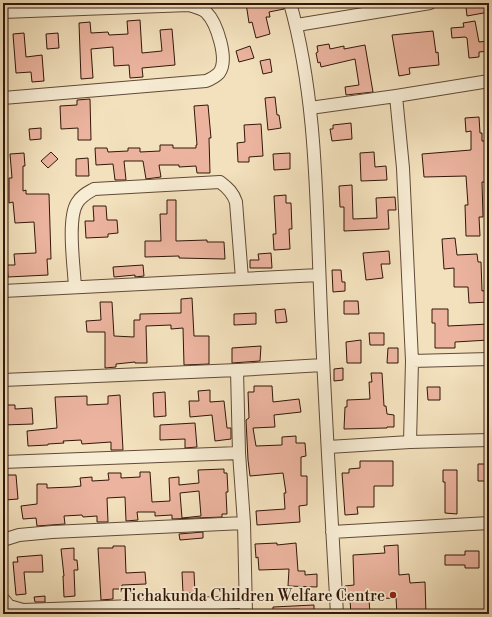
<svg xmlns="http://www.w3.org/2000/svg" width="492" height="617" font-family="'Libre Bodoni',serif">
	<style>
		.building { fill: #ecb49f; stroke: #321709; fill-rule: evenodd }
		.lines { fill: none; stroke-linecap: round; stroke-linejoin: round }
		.minor-casing { stroke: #624a36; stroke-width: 14 }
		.minor { stroke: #f7ecd4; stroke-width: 12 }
		.poi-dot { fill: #8f2418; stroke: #f7ecd4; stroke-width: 1.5 }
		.labels { text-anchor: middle; stroke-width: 3.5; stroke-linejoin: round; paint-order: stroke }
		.poi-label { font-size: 16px; fill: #321709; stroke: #f7ecd4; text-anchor: end }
	</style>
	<rect width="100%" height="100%" fill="#f3e1bd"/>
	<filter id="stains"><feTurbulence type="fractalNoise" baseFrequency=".005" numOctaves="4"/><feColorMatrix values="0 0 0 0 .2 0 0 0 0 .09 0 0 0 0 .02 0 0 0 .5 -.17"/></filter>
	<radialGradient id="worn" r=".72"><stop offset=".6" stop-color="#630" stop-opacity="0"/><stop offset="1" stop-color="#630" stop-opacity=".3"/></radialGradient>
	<path class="building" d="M246,3H283L284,9L269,12L270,17H266L270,34L256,38L252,22L249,23Z
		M489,4V12L467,16L466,7Z
		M140,20L142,53L162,51L160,30L172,29L175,65L142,68L143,77L130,78L129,65L114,66L113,47L91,49L93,78L81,79L79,23L90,22L91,33L108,32L109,35L128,34L127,21Z
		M475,21L479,42L489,41V51L479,52V57L469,58L467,38L465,37L452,38L451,28L464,27L463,23Z
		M433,31L436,53L438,52L439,65L409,68L410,74L399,76L392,35Z
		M24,33L26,57L42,55L44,81L32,82L31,72L16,73L13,34Z
		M58,33L59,48L47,49L46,34Z
		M329,44L330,49L344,46V49L365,45L373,92L346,95L345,87L359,85L355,59L321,67L320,62L318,63L316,53L318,52L317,46Z
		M250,46L254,58L239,62L236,51Z
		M270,59L272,72L263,74L260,61Z
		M275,97L277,115H279L281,128L268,130L265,98Z
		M90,99L91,140H78V128L61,129L60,106L77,105V100Z
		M208,105L211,138H209L210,173H197L196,166L179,167V165H159L161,177L146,179L143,161H124L126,180H115L113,164L96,165L95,148H107L108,152L128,151V148H140V152L160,151V145H173V148H196V145H197L194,106Z
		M479,117L480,133H482V141H486L487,151H489V182H482L483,217H479L480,236H466L465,205H468L466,176L424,177L422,154L471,150V131L466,132L465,118Z
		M351,123L352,139L332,141L330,129H333V125Z
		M261,124L263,156L249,157V162H238L237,143L245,142L244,125Z
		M41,128V139L30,140L29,129Z
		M51,152L58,159L48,168L41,161Z
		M374,152L375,167L386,166L387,180L361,181L360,153Z
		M24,153L25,166H23V191L26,190V194H49L51,259H47L48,275L8,277L7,265H15L14,254L36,253L34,222L15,223L13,202L9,203V178H12L10,154Z
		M290,153V169L274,170L273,154Z
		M88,158L89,176H76V159Z
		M352,185L353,219L377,218L376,198L395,197L396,210H388L389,229L344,231V207H340L339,186Z
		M286,195V203H291L292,229H289L290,249L274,250L273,234H276L274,196Z
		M167,200H176V241L207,240V242H224L225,259L179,258V256L145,257V241H161L160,214H167Z
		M93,206H106L107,220H117L118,233L108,234V237L86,238L85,221H94Z
		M455,238L457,255L477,254L478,262H481L482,291L489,290V302L469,303L468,287H454V268L444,269L442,239Z
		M389,251L390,264H381L383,278L366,280L363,253Z
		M271,253L272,268H250V260H259L258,254Z
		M143,265L144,276L135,277V275L114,277L113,267Z
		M332,270H341L342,282H345V291L333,292Z
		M192,298L194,336H209V364L184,365L183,328L171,329V325L146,326L147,363H135V362L116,364V367L105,368V332H87L86,321L101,320L100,302H112L114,336L134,337V320H140V314L181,313V299Z
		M344,301H358L359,314H344Z
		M285,309L287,322L276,323L275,310Z
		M432,309H448V326L489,324V340L455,342V348H435V323H432Z
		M256,313V324L234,325V314Z
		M369,333H384V345H370Z
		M361,340V363H347L346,342Z
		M261,346L260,361L232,363V348Z
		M388,348H398V363H387Z
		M343,368V380L334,381V369Z
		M371,373H382L384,406H386L387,414L394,415V427H387V428L344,429L345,407H347V400L370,399L369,382H372Z
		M254,386H272L273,402L299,399L301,412L274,415L275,427L253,428L256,446L282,445V437L296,436V443H305L306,456L301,457V476H307V505L299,506L300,522L257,525L256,511L285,509L284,493H286L283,473L250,476L248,460L246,420L249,418L248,392H254Z
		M427,387H440V400H428Z
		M210,390V402L224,401L227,428H231V439L215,441L212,415L190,417L189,401H199L198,391Z
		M165,392L166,416L154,417L153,393Z
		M120,395L123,450H111V442L82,444L81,440L63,441L64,443L48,444V445L28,446L27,431L57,428L55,397L87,396V405L108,404V396Z
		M3,405H15V409L32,408L33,424L3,425Z
		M195,423L197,447L185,448V439L160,440V425Z
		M360,461H393V486H374V507H357L358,514L345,515L342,473H349V469L360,468Z
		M478,464H489V481H478Z
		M224,469V473H227L228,492H226L227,514H222V517L172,519V515L155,516V512H137L138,520L126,521L125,497L107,498L108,522H97V516L83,517L82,515L64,516L65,524L37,526L36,518L23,519L21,506L37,504V484H47V488L72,487L81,486L80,478L92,477V481L109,480L108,473H121V478L140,477V472H150L152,502L170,501L169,478L179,477V485L199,483L198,470ZM199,491L201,516L182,518L180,493Z
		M443,470H457V514L445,513V482H443Z
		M4,475H16L18,499L5,500Z
		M203,532V538L180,540L179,534Z
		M277,543V545L296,543L298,571H305V575L317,574V587L288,586L289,569L259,570L258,557L256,558L255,544Z
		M398,545L399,575L409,574L410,583L425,582L426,614H397L396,598L369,599L370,614H351L350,600H346L345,586L354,585L353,555L385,553L384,546Z
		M113,546H125L126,573L145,572L146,584L122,585V589H113V599L101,600L98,548H113Z
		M74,548V560H77L78,570H74L75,596L64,597L63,576H64L61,549Z
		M465,551H479V568H465V565H445V555H465Z
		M42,555L43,572H24L26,594L16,595L13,562H18L17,557Z
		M182,572H194L195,593H183Z
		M45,596V602H35L34,597Z
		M314,605V614H273V607Z"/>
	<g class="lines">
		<g class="minor-casing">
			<path id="minor" d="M290,3C316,95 316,192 320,288C324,396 331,505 337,614
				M3,12L189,5C195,7 201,8 206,12C217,23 229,60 219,73C215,77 211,79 206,81L3,98
				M297,25L430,3
				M396,96L403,168L412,361L410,442
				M310,108L396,96L489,81
				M75,287C74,267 67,219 77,203C81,196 87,193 94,189L220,182C228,188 233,193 236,202L242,279
				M3,291L319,275
				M412,361L489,359
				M237,370L239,453L244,523L246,614
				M3,380L237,370L323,365
				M328,447L410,442L489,440
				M3,462L239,453
				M332,532L489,523
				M3,540L19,535L52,532L244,523
				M3,599L9,606L23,610L245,602"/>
		</g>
		<use href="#minor" class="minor"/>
	</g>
	<circle class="poi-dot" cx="393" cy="595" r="4"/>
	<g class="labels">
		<g class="poi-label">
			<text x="385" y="601">Tichakunda Children Welfare Centre</text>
		</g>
	</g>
	<rect width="492" height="617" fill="none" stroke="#f3e1bd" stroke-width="16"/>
	<rect x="4" y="4" width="484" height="609" fill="none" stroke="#321709" stroke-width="2"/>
	<rect x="8" y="8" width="476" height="601" fill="none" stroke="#321709"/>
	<rect width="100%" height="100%" filter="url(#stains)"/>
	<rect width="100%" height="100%" fill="url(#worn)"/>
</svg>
